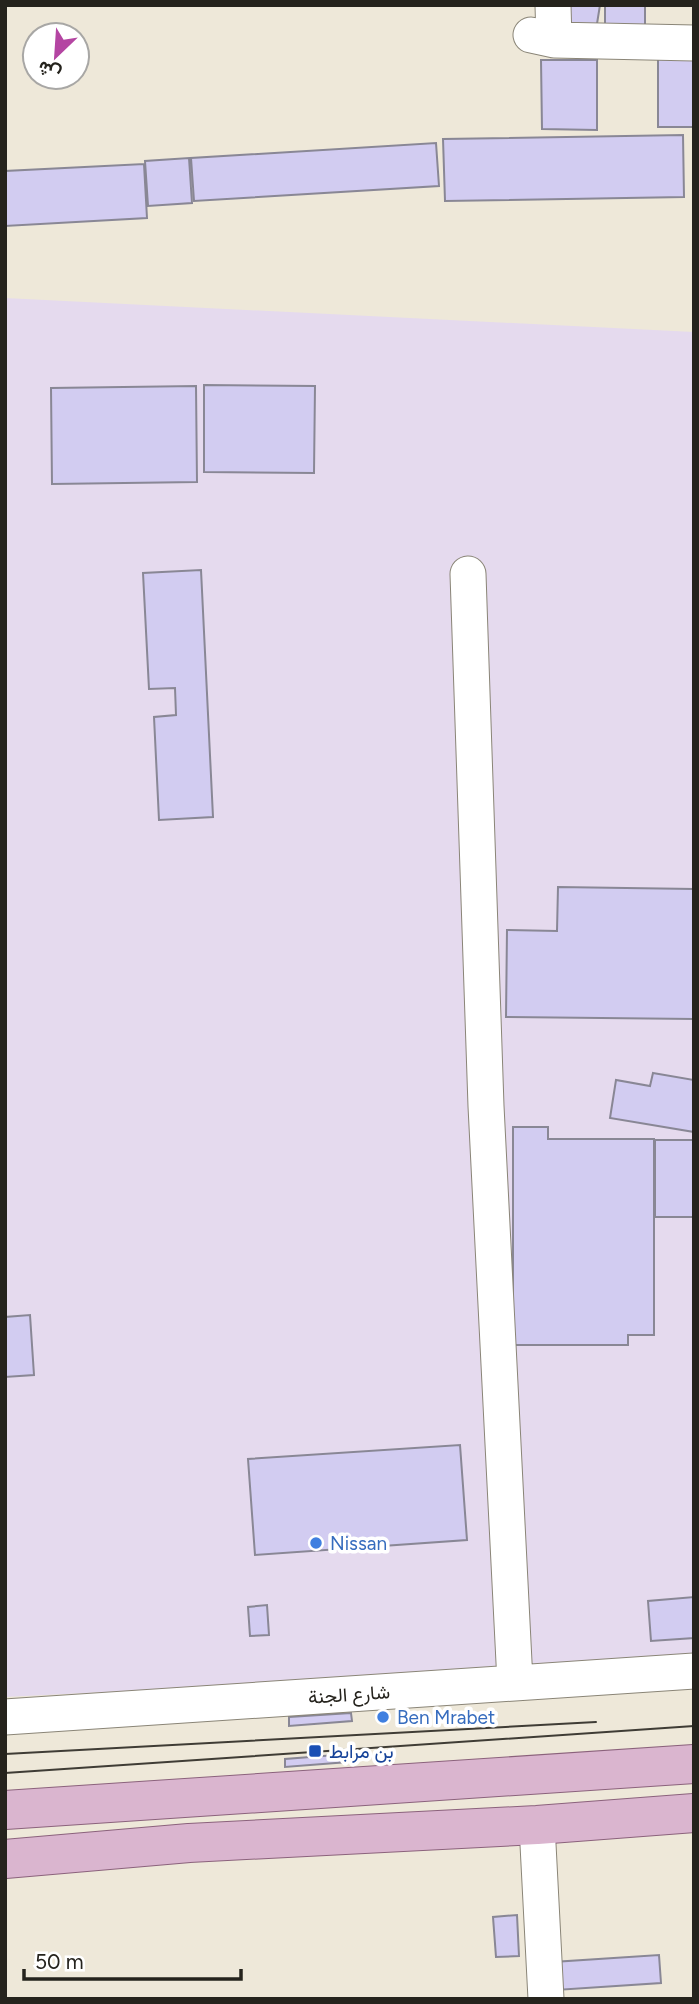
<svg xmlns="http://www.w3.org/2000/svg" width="699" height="2004" font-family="Figtree,Vazirmatn,sans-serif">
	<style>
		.commercial { fill: #e5daee }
		.building { fill: #d2ccf1; stroke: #898795; stroke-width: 2 }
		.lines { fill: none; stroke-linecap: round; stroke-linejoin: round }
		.minor-casing { stroke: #8a8577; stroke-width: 37 }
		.primary-casing { stroke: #8b627c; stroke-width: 40 }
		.minor { stroke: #fff; stroke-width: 35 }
		.primary { stroke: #dab5cf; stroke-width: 38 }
		.tram { stroke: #3f3c35; stroke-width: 2 }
		.shop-dot { fill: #3f7fe0; stroke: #fff; stroke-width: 2.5 }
		.transit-dot { fill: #1a4fb4; stroke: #fff; stroke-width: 2.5 }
		.labels { text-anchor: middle; stroke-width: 7; stroke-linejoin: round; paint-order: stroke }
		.shop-label { font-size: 19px; fill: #366cbe; stroke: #fff; text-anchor: start }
		.street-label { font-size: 19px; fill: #25231d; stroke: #fff }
		.transit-label { font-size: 19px; fill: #164399; stroke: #fff; text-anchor: start }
	</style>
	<rect width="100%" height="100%" fill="#eee8d9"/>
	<path class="commercial" d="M5,298L694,332V1663L5,1697Z"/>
	<path class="building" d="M560,5H600L596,30L557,24Z
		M605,5H645V27H605Z
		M658,52H694V127H658Z
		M541,60H597V130L542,129Z
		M683,135L684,197L445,201L443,139Z
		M436,143L439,186L194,201L191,158Z
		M189,158L192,203L148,206L145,161Z
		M144,164L147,218L5,226V171Z
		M204,385L315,386L314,473L204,472Z
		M196,386L197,482L52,484L51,388Z
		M201,570L213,817L159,820L154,717L176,715L175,688L149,689L143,573Z
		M558,887L694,889V1019L506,1017L507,930L557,931Z
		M653,1073L694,1080V1132L610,1118L616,1080L650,1086Z
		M513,1127H548V1139H654V1335H628V1345H513Z
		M655,1140H694V1217H655Z
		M30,1315L34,1375L5,1377V1317Z
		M460,1445L467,1540L255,1555L248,1459Z
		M694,1597V1638L651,1641L648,1601Z
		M267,1605L269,1635L250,1636L248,1607Z
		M351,1713L352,1721L289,1726V1717Z
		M348,1754V1762L285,1767V1759Z
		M517,1915L519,1956L496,1957L493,1917Z
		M659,1955L661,1983L556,1990L553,1962Z"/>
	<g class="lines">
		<g class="minor-casing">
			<path id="minor" d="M553,5L554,40
				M531,35L554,40L694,43
				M468,574L486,1106L515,1682
				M5,1717L694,1671
				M537,1825L546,1999"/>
		</g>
		<g class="primary-casing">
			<path id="primary" d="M5,1810L694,1764
				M5,1859L189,1843L537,1825L694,1813"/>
		</g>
		<use href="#minor" class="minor"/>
		<use href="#primary" class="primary"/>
		<path class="tram" d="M5,1754L596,1722
			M5,1773L694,1726"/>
	</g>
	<g class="shop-dot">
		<circle cx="316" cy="1543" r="7"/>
		<circle cx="383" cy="1717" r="7"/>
	</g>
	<rect class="transit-dot" x="308" y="1744" width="14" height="14" rx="3.5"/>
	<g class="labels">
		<g class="shop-label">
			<text x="330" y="1550">Nissan</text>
			<text x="397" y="1724">Ben Mrabet</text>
		</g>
		<g class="street-label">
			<text transform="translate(349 1694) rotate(-4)" y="7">شارع الجنة</text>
		</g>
		<g class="transit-label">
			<text x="329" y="1758">بن مرابط</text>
		</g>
	</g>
	<rect width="699" height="2004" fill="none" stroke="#25231d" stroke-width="14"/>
	<g transform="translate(56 56) rotate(205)"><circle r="33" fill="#ffffff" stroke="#a8a7a5" stroke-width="2"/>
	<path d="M0-5L12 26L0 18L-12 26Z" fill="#b445a2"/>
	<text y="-10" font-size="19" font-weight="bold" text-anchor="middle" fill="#25231d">ش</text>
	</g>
	<path d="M24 1969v10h217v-10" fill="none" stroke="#25231d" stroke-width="3.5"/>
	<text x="35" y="1969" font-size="21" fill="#25231d" stroke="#ffffff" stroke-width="5" paint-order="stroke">50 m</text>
</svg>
